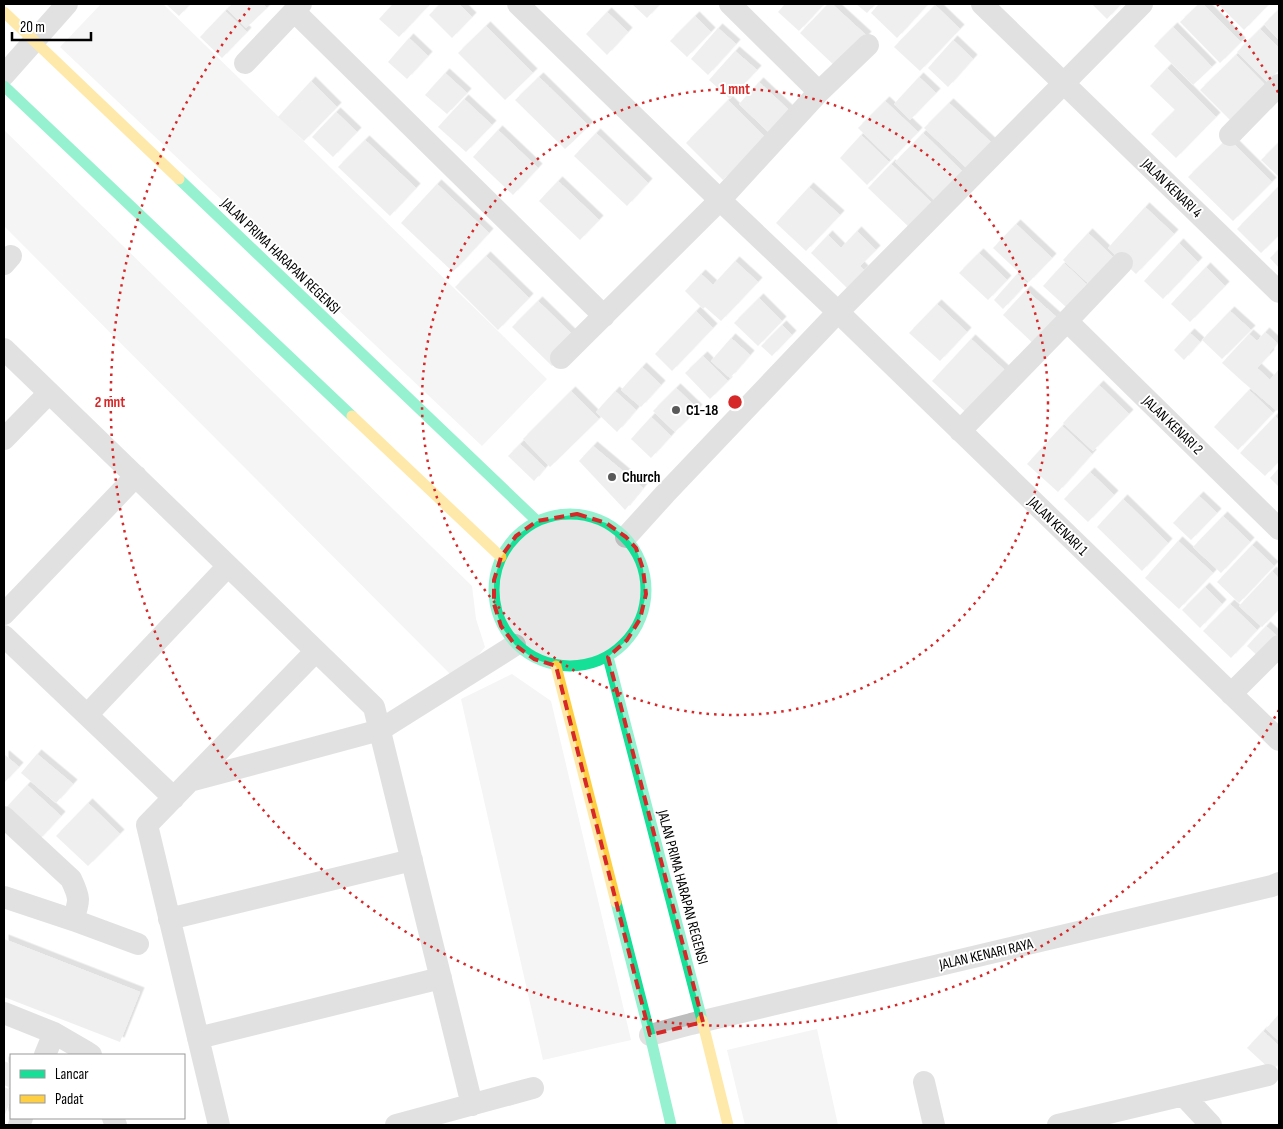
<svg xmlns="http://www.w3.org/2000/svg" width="1283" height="1129" font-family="'Sofia Sans Condensed',sans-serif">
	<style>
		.grass { fill: #e8e8e8 }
		.building { fill: #dcdcdc; filter: url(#shadow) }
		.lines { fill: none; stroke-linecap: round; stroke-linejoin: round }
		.street { stroke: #bdbdbd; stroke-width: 22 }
		.fast { stroke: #16e098; stroke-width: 11 }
		.slow { stroke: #ffcf43; stroke-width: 11 }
		.marked { fill: none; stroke: #d62828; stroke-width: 4; stroke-dasharray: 10 6; stroke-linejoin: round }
		.ring { fill: none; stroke: #d62828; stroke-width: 2.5; stroke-dasharray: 2.5 5 }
		.poi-dot { fill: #595959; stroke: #fff; stroke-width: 2 }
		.labels { text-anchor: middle; stroke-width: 4; stroke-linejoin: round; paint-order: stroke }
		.street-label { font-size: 15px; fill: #000; stroke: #fff }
		.poi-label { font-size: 15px; font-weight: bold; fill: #000; stroke: #fff; text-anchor: start }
		.centre { fill: #d62828; stroke: #fff; stroke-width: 2.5 }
		.ring-label { font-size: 15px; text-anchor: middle; font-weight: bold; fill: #d62828; stroke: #fff; stroke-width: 4; stroke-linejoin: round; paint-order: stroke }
	</style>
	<defs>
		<filter id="shadow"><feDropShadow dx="4.5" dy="-4.5" stdDeviation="0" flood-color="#0004"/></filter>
	</defs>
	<rect width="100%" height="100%" fill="#fff"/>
	<path class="grass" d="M101,4H163L547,379L482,446L60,47Z
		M4,130L472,586L476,619L485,647L457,681L4,226Z
		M494 590a76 76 0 1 1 152 0a76 76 0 1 1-152 0Z
		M512,674L551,701L631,1040L543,1060L461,699Z
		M817,1029L838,1125H745L727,1050Z"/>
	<path class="building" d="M166,4H190L179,16Z
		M232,4H263L267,8L246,28L227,9Z
		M393,4H425L428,6L399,37L379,19Z
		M440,4H459L472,17L452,38L429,15Z
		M632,4H660L647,18Z
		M785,4H824L799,31L778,12Z
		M828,4H832L867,36L837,68L800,33Z
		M856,4H875L867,13Z
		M879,4H928L897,38L871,13Z
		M1092,4H1121L1107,19Z
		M1199,4H1203L1241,42L1220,63L1180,22Z
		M1218,4H1269L1244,30Z
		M935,5L960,29L920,71L894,47Z
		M1278,10L1279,11V40L1264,24Z
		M225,11L247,32L222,58L200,37Z
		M607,12L628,32L607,55L586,34Z
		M695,16L711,32L687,57L670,41Z
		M486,26L533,73L505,100L458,53Z
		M1173,27L1212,67L1193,85L1154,46Z
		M718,28L736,44L708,75L691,59Z
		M1260,29L1279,48V70L1267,82L1237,52Z
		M409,38L428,56L407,79L388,62Z
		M953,40L973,59L948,87L928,68Z
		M735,51L757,70L730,99L709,80Z
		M1236,55L1267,87L1232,122L1200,90Z
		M1167,68L1216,117L1176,158L1151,134L1175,110L1150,86Z
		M445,73L467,93L447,114L425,95Z
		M539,77L589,126L565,149L515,100Z
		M919,77L936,93L910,120L894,104Z
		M311,81L337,107L304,141L278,117Z
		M759,82L792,113L772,135L739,104Z
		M464,99L492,125L466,152L438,127Z
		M728,100L765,137L723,180L686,143Z
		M885,101L918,132L891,160L858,128Z
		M949,103L995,146L971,172L924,128Z
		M336,112L357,132L333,157L312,137Z
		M498,130L538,168L513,195L473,157Z
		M596,133L648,183L627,206L574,156Z
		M923,133L965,174L937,203L895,162Z
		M861,135L889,162L867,185L840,158Z
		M1228,138L1272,182L1233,221L1188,177Z
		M365,140L416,188L390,216L338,167Z
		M1279,142V177L1261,160Z
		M891,164L934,205L911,229L868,188Z
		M558,181L599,220L580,240L539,201Z
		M437,184L489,233L453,272L401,223Z
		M1279,186V235L1261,253L1237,229Z
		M809,187L840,215L806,251L776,223Z
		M1145,207L1174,234L1136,274L1108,248Z
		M1016,224L1052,258L1029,282L993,248Z
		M857,231L876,250L860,266L864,270L847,288L811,253L828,235L841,248Z
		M1088,233L1113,257L1088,283L1063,260Z
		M1179,243L1198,262L1163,299L1144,281Z
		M1279,249V268L1270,258Z
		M979,253L1007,280L988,300L959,273Z
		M486,256L529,298L498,330L455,287Z
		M735,261L758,282L721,321L705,307L703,309L685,291L701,274L713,285Z
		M1064,263L1086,284L1066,307L1043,286Z
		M1206,267L1225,286L1190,322L1171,304Z
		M1017,274L1027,283L1003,309L994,300Z
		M1026,290L1062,322L1038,348L1003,315Z
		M759,298L782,321L758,346L734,323Z
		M538,301L578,340L552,366L512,327Z
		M937,304L967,332L940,361L909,333Z
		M696,311L713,328L672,371L655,354Z
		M1230,311L1251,330L1222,359L1202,340Z
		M782,325L792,335L772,356L761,346Z
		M1265,332L1277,343L1269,353L1270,354L1257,368L1270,380L1279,369V408L1277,411L1243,382L1222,363L1249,334L1257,341Z
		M1190,333L1200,342L1184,360L1174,350Z
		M731,338L750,355L730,378L711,361Z
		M971,339L1010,375L971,417L932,381Z
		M703,356L728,381L710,399L685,373Z
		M642,367L661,385L641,407L621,390Z
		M1099,385L1129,414L1093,451L1063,423Z
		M676,388L698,409L675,432L653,411Z
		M1249,390L1273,413L1238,450L1214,427Z
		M571,391L599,419L550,467L523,439Z
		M615,391L636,410L617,432L596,412Z
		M1275,416L1279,421V461L1265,476L1240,453Z
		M651,417L671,436L651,458L631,439Z
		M1062,426L1092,454L1058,492L1027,464Z
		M520,444L545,468L534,481L508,456Z
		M593,446L643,488L625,510L579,461Z
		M1279,468V487L1270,478Z
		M1090,472L1114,495L1088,522L1064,499Z
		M1199,496L1217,513L1191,540L1173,523Z
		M1123,499L1168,543L1142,571L1097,527Z
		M1223,516L1250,542L1221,573L1193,547Z
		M1178,541L1213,573L1179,609L1145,578Z
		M1252,545L1274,566L1239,603L1217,582Z
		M1272,571L1279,579V609L1262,627L1239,606Z
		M1205,587L1222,604L1200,628L1182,610Z
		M1230,604L1257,630L1231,658L1203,631Z
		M1266,626L1279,638L1263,661L1247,646Z
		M37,754L73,784L56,803L21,773Z
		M5,755L19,767L4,783V756Z
		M27,785L61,816L38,841L4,810Z
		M88,803L120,834L88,866L56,836Z
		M4,939L140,992L120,1042L4,997Z
		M1279,1014V1041L1266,1029Z
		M1263,1031L1279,1046V1063L1272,1071L1247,1048Z
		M4,1061L11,1064V1088L4,1085Z
		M4,1087L11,1090V1099L4,1117Z"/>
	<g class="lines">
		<path class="street" d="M518,4L720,200L838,312L1279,740
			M730,4L819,92
			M982,4L1279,292
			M294,11L604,316
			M245,63L301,4
			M4,75L67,4
			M1230,135L1279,85
			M4,264L11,256
			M1067,321L1279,529
			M4,349L374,707L472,1105
			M561,358L720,200L819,92L868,45
			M960,431L1067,321L1122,263
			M4,439L49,393
			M626,537L665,494L838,312L1142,4
			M4,614L136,476
			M4,636L174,798
			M1231,694L1279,646
			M87,715L228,566
			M190,781L380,730L515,645
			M4,817L71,879C80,898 80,900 73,920
			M4,897L73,920L138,944
			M169,919L412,860
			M4,1013L54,1033L85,1051L91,1055
			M650,1035L691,1024L1272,886L1279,883
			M198,1038L441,978
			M45,1055L54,1033
			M924,1082L934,1125
			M1183,1095L1211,1125
			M113,1118L116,1125
			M19,1125L22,1118
			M219,1125L147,825L316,651
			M396,1125L533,1088
			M1058,1125L1268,1075"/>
		<path class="fast" d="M4,86L352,416
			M179,179L537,521
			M494 590a76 76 0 1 1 152 0a76 76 0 1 1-152 0Z
			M608,657L702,1020
			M616,902L650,1035L671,1125"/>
		<path class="slow" d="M4,12L179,179
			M352,416L501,557
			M556,666L616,902
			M702,1020L728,1125"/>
	</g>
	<path d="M0 0H1283V1129H0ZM577,514L606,523L626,537L636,548L643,569L646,594L640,619L627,640L608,657L703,1022L650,1035L556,666L534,659L515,645L501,626L494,604V580L501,557L516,536L537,521Z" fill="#fff" fill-opacity=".55" fill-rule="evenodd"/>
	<path class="marked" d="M577,514L606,523L626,537L636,548L643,569L646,594L640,619L627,640L608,657L703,1022L650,1035L556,666L534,659L515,645L501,626L494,604V580L501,557L516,536L537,521Z"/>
	<g class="ring">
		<circle cx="735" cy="402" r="313"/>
		<path d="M1279 710A625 625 0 1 1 253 4M1217 4A625 625 0 0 1 1279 94"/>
	</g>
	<g class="poi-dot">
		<circle cx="676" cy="410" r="5"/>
		<circle cx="612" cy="477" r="5"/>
	</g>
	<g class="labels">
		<g class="street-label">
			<text transform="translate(1172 188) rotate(44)" y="5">JALAN KENARI 4</text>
			<text transform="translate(281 256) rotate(44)" y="5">JALAN PRIMA HARAPAN REGENSI</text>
			<text transform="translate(1173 425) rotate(44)" y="5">JALAN KENARI 2</text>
			<text transform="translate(1058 526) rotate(44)" y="5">JALAN KENARI 1</text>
			<text transform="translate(683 887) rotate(75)" y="5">JALAN PRIMA HARAPAN REGENSI</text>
			<text transform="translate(986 954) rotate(-13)" y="5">JALAN KENARI RAYA</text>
		</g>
		<g class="poi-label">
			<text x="686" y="415">C1-18</text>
			<text x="622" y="482">Church</text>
		</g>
	</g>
	<circle cx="735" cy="402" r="8" class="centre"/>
	<g class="ring-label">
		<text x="735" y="94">1 mnt</text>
		<text x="110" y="407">2 mnt</text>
	</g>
	<rect width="1283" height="1129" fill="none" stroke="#000000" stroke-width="10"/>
	<rect x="10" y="1054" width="175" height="65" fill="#ffffff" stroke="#999999"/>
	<rect x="20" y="1070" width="25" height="8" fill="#16e098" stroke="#999999"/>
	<text x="55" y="1079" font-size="15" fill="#000000">Lancar</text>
	<rect x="20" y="1095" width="25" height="8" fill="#ffcf43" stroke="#999999"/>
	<text x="55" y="1104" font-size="15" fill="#000000">Padat</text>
	<path d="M12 32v8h79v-8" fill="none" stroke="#000000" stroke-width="2.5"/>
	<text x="20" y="32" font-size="15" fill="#000000" stroke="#ffffff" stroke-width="4" paint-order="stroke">20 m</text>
</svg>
